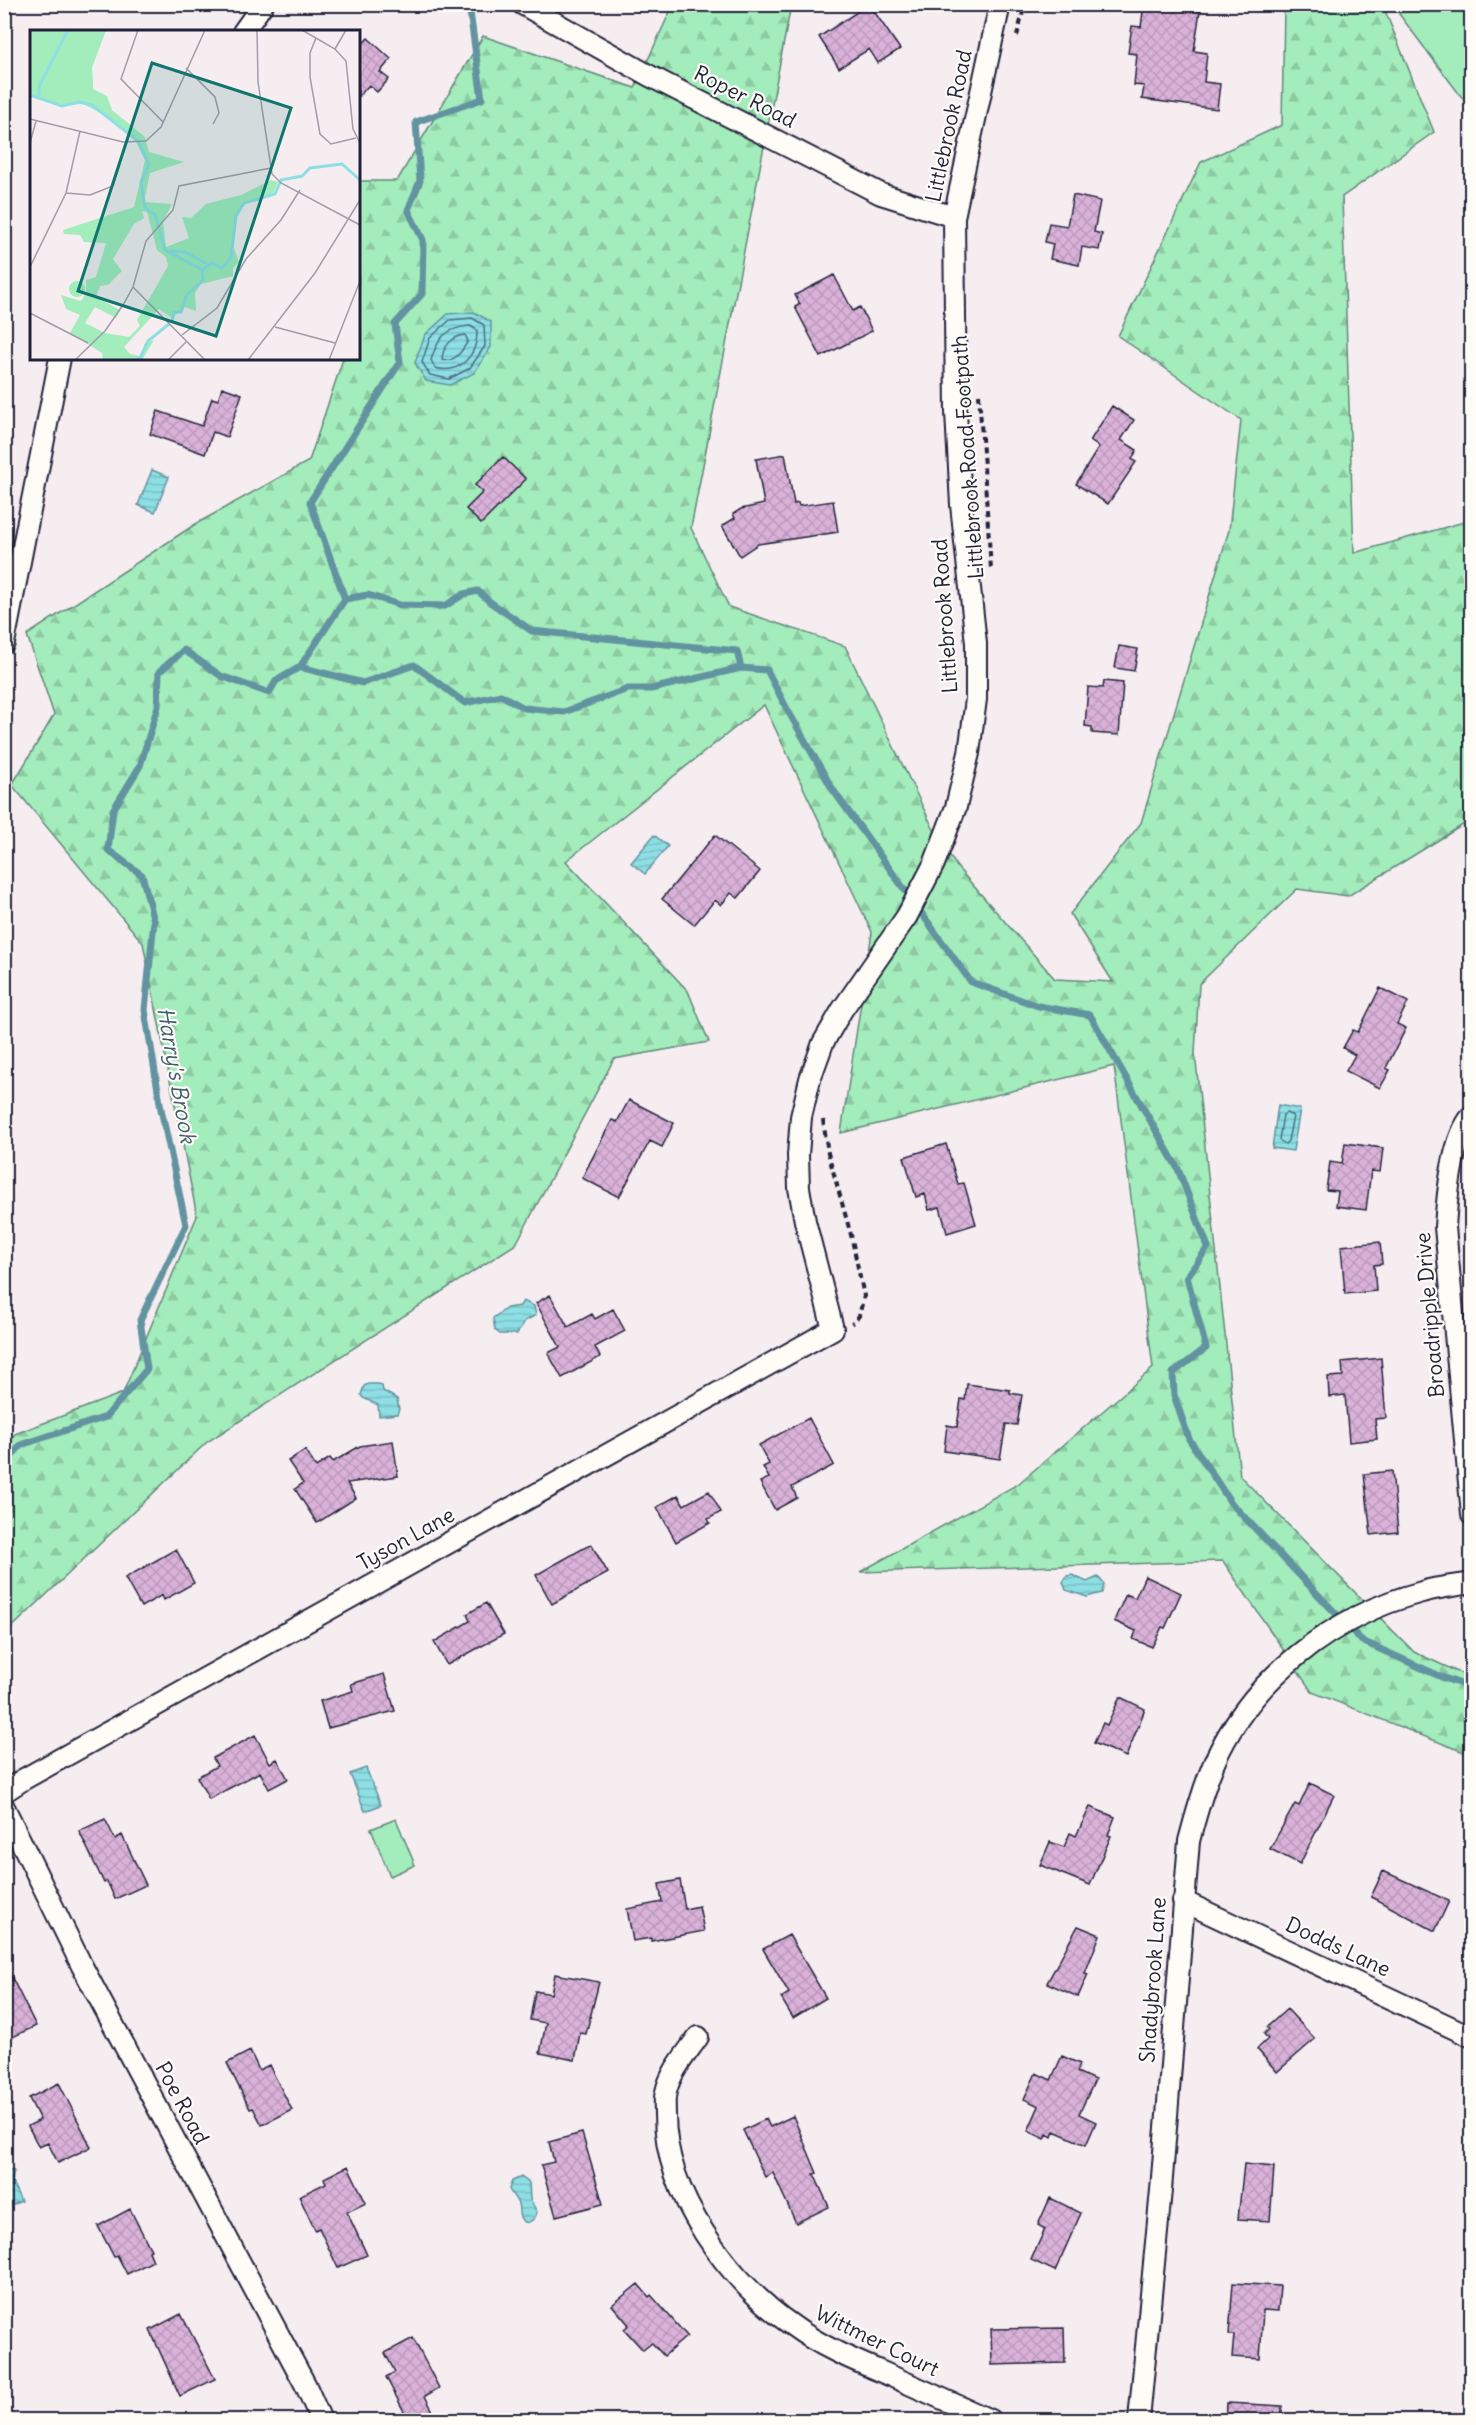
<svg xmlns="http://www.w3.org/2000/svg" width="1476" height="2425" font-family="Delius,sans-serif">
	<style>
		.forest { fill: url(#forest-firs); stroke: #62877b; stroke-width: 1.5 }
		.park { fill: #a3ecbb; stroke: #62877b; stroke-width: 1.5 }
		.water { fill: url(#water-rules); stroke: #6293a0; stroke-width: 1.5 }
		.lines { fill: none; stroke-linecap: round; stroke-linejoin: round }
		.shore { stroke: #4d6e7f; stroke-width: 1.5 }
		.stream { stroke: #6293a0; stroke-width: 7 }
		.building { fill: url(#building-cross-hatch); stroke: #22223b; stroke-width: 1.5 }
		.street-casing { stroke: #22223b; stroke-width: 24 }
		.path { stroke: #22223b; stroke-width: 4; stroke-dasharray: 6 4.5; stroke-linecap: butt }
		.street { stroke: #fdfcf7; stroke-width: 20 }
		.labels { text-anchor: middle; stroke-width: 4.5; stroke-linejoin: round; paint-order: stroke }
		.street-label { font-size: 21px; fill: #22223b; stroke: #fdfcf7 }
		.water-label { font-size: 22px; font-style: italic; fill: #425b6e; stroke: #fdfcf7 }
		.inset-river { fill: none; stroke: #8ddfe4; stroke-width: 3 }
		.inset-road { fill: none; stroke: #a19ca8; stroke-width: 1.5 }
		.view { fill: #0f766e; fill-opacity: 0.15; stroke: #0f766e; stroke-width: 3 }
		.inset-edge { fill: none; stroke: #22223b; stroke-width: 3 }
	</style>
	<defs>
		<pattern id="forest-firs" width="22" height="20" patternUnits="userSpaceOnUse" patternTransform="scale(1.5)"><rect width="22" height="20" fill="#a3ecbb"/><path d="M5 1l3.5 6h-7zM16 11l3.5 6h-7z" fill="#8ccaa2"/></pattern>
		<pattern id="water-rules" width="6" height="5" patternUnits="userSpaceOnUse" patternTransform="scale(1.5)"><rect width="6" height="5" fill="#8ddfe4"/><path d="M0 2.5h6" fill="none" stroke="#79bfc4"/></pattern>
		<pattern id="building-cross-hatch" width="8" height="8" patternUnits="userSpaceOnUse" patternTransform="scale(1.5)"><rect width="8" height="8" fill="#dab2d9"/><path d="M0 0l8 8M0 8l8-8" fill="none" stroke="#b9b"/></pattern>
	</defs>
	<rect width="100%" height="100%" fill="#f6edf1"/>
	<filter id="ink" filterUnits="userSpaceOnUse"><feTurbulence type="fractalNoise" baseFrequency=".0167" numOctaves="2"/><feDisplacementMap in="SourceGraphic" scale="12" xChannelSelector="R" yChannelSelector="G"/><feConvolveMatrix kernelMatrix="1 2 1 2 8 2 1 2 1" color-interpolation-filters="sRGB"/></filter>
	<g filter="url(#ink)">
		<path class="forest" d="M673,5H791L691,528L729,607L845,646L934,830L957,867L1055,979L1113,982L1070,914L1141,823L1229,530L1241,420L1118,336L1201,162L1282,125L1284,5H1385L1384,8L1434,132L1342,197L1354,553L1471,520V820L1348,896L1297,889L1199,984L1195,1053L1240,1476L1414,1652L1471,1678V1755L1312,1692L1223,1561L860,1572L1018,1484L1153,1368L1114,1066L841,1133L872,932L764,705L566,861L688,991L709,1042L614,1059L516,1244L207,1442L5,1634V1446L15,1434L123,1393L197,1216L143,943L12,785L54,715L27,635L194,525L309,461L343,359L358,358L359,181H397L483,36L635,88Z"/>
		<path class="park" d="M1407,5H1471V98L1463,99L1399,14Z
			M396,1819L415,1865L390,1876L371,1829Z"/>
		<path class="water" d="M474,312L491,322V347L474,373L450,385L426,381L415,363L425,335L448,314Z
			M152,470L169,477L155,512L138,505Z
			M654,835L668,846L645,874L631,863Z
			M1278,1105L1300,1109L1293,1151L1272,1148Z
			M523,1301L534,1306L536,1315L525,1321L517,1334H500L495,1330L493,1318L507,1308L520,1306Z
			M368,1384H378L382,1386L383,1391L397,1399L399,1409L397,1414L379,1416L378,1405L363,1398L361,1395L364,1386Z
			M1072,1575L1087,1582L1098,1577L1104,1584L1102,1593L1087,1597L1066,1590L1063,1582L1067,1576Z
			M366,1768L381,1805L365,1811L350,1774Z
			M5,2169L14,2171L12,2182L21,2201L5,2208Z
			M521,2177L529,2183L530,2199L537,2212C535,2220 525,2228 520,2217C518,2212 520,2206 517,2202C515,2197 511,2194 509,2189L512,2181Z"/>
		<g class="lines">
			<path class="shore" d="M472,318L484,325L485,346L470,368L449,379L430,375L422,362L430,338L450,320Z
				M470,326L477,330C478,355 460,375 435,368L431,360C438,338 445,328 470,326Z
				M465,335L468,341C462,351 455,363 442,360C442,348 452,336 465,335Z
				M1286,1113L1293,1116L1288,1141L1285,1144L1279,1140L1283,1115Z"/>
			<path class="stream" d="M345,599L368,595L400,605L445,606L464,594L478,591L490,602L532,631L737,651L741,668L767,670L787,709L833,790L971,982L1038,1006L1090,1015L1178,1169L1208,1247L1187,1277L1206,1348L1173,1373L1174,1395L1189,1439L1231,1503L1362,1641L1444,1678L1472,1688
				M300,667L363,683L414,665L465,703L501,695L524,708L564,712L628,689H651L741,668
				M4,1465L21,1445L106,1417L147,1369L140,1320L186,1225L161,1109L145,1010L154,921L142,875L108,850L113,810L140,766L158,706L159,672L184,650L221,676L269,693L276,681L300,667L345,599L310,502L400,362L395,324L422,294L423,240L408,210L420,181L416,122L482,99L470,12L474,4"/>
		</g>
		<path class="building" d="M869,4L900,49L878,63L869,49L839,68L819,37Z
			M1144,4H1201L1194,51L1207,53L1204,82L1220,84L1217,109L1142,99L1144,86L1134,85L1137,54L1128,53L1132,26L1141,27Z
			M368,38L391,59L380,72L389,79L377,92L369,85L358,97V48Z
			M1073,195L1100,201L1094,232L1102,234L1099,250L1082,247L1079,265L1050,259L1053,244L1045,242L1049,223L1067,226Z
			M834,275L853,311L860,307L872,331L821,357L795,307L800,304L795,295Z
			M222,387L242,394L227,437L213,432L205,454L150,434L158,411L202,426L212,398L218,400Z
			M1112,406L1134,420L1121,440L1137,450L1132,459L1136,462L1108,504L1076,484L1099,447L1090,441Z
			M785,454L794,504L798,503L799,506L833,501L838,532L758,544L740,556L722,526L735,518L733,514L741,509L764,504L756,459Z
			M503,457L526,479L481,524L466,509L483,492L475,485Z
			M1119,646L1138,649L1134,671L1115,668Z
			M1104,681L1123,683L1119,735L1092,733V727L1085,726L1088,687L1103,688Z
			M715,835L760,871L738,898L731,893L721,905L715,900L694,925L662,899Z
			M1380,988L1408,1002L1397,1024L1406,1028L1386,1068L1390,1070L1380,1088L1346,1071L1355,1055L1343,1048L1353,1030L1358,1032Z
			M629,1100L674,1123L662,1147L650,1141L619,1197L582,1178L612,1120L617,1122Z
			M1345,1143L1383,1148L1380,1172L1371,1171L1366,1210L1336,1206L1338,1191L1326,1190L1330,1162L1342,1164Z
			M946,1144L958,1184L964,1183L976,1224L947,1233L940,1207L929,1210L925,1194L916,1197L904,1157Z
			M1380,1242L1382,1264L1374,1265L1376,1291L1345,1294L1341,1246Z
			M550,1295L568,1327L592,1314L595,1319L613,1309L625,1331L595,1347L600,1357L562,1378L548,1353L560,1347L536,1303Z
			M1381,1358L1386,1418L1375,1419L1377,1439L1349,1442L1345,1395L1329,1397L1328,1377L1343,1376L1342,1362Z
			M967,1384L1010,1390V1393L1022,1395L1017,1425L1006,1424L1000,1459L944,1451L947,1425L957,1427L961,1399L965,1400Z
			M809,1418L834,1465L792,1487L797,1498L775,1510L760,1482L769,1478L763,1467L769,1464L759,1445Z
			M393,1441L398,1476L347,1483L356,1498L317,1523L295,1489L303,1483L288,1461L305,1450L316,1467L330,1458L333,1462L360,1446Z
			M1392,1471L1398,1532L1371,1535L1364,1474Z
			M709,1491L721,1512L708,1519L710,1523L676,1542L657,1507L678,1495L684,1505Z
			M591,1544L608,1573L552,1604L536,1575Z
			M176,1549L194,1583L164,1600L162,1595L141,1607L125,1578Z
			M1145,1576L1181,1593L1165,1628L1162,1627L1152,1647L1133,1639L1136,1631L1114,1621L1126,1594L1135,1598Z
			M486,1603L504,1634L447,1665L434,1642L470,1621L467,1614Z
			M384,1674L395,1711L328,1728L320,1701L353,1691L351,1684Z
			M1120,1697L1145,1709L1126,1757L1094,1743L1103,1723L1107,1725Z
			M255,1735L270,1763L277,1759L288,1779L269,1789L260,1772L209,1799L197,1777L217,1766L213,1758Z
			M1310,1783L1334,1795L1300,1864L1270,1849L1295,1804L1299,1806Z
			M1090,1807L1115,1817L1108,1835L1111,1836L1090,1885L1040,1865L1050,1842L1064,1847L1070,1833L1076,1836Z
			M105,1819L115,1839L122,1835L146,1885L115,1899L107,1881L104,1883L79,1831Z
			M1383,1871L1449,1901L1435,1931L1371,1897Z
			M680,1880L685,1909L699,1906L704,1931L651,1941V1938L633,1941L627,1909L662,1902L659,1884Z
			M1078,1926L1100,1935L1085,1973L1088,1974L1078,1997L1047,1983Z
			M789,1935L826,1998L793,2018L781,1998L789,1993L763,1949Z
			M4,1962L36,2026L4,2041Z
			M555,1974L599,1982L586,2034L580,2033L575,2060L540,2053L546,2023L530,2020L535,1991L551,1994Z
			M1287,2009L1315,2039L1277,2072L1257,2049L1268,2039L1264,2034L1269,2029L1267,2027Z
			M250,2051L259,2070L269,2065L292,2110L262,2125L253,2108L250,2109L227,2063Z
			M1062,2056L1080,2064L1077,2072L1095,2080L1079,2114L1096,2122L1086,2145L1054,2131L1052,2137L1047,2134L1045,2139L1028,2131L1039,2106L1024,2099L1036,2073L1051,2080Z
			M59,2083L91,2147L58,2163L48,2143L39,2147L28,2126L40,2120L29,2098Z
			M793,2116L817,2173L814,2174L829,2207L796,2223L773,2173L765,2177L743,2130L766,2119L770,2127Z
			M582,2133L603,2204L556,2216L541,2165L554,2162L549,2142Z
			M1244,2164L1274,2167L1270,2221L1238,2219Z
			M348,2166L366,2203L347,2212L367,2255L338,2268L319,2228L315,2230L299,2196L326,2183L324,2178Z
			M1050,2198L1081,2213L1055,2271L1031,2260L1045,2229L1038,2225Z
			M130,2209L151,2250L149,2251L153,2261L127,2274L117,2255L114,2257L98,2226Z
			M1233,2283L1280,2286L1278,2311L1263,2310L1260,2359L1232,2357L1234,2335H1229Z
			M638,2284L649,2297L651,2295L687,2336L664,2356L652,2343L643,2350L624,2329L629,2325L612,2305Z
			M181,2314L215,2379L180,2396L150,2330Z
			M1064,2328L1065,2363L992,2365L991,2329Z
			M413,2338L439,2388L425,2396L438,2421H409L386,2377L395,2372L385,2353Z
			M1227,2403L1282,2406V2421H1226Z"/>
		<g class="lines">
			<g class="street-casing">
				<path id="street" d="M522,4L648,75L881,194L954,217
					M243,32L263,4
					M4,643L60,358
					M1472,1116C1452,1138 1447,1197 1445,1227L1472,1515
					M4,1792L24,1779L833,1329L805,1221L799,1188L798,1155L801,1117L810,1079L823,1043L842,1010L907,916L934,864L956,807L969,753L976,699V643L961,505L956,412L954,217L1000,4
					M4,1807L82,1966L306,2386L321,2420
					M1183,1901L1472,2037
					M698,2037C687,2053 670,2072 666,2092C664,2098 665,2108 665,2115C665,2195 729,2282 793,2326C820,2346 851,2359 882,2372C918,2388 954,2404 990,2420
					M1139,2420L1161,2190L1189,1841C1196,1814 1203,1789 1214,1763C1251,1678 1334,1615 1422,1592C1438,1587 1455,1586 1472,1583"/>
			</g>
			<path class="path" d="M1017,36L1025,4
				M979,394L991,569
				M823,1120L828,1153L851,1235L864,1296L859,1316L852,1324"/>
			<use href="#street" class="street"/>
		</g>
	</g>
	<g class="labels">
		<g class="street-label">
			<text transform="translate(745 97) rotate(27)" y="7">Roper Road</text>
			<text transform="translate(949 126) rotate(-78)" y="7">Littlebrook Road</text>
			<text transform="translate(968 457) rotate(-94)" y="7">Littlebrook Road Footpath</text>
			<text transform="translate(945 616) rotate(-94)" y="7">Littlebrook Road</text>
			<text transform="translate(1430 1315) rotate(-95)" y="7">Broadripple Drive</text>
			<text transform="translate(406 1539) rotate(-29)" y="7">Tyson Lane</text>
			<text transform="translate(1338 1947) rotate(25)" y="7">Dodds Lane</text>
			<text transform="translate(1153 1980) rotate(-86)" y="7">Shadybrook Lane</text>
			<text transform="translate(182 2103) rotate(62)" y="7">Poe Road</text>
			<text transform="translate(877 2341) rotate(26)" y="7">Wittmer Court</text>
		</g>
		<g class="water-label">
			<text transform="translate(177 1075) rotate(80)" y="8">Harry's Brook</text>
		</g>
	</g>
	<g transform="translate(30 30)">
		<rect width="330" height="330" fill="#f6edf1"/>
		<path d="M0,0H76L62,37L63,59L77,66L82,80L115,107L119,122L154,132L120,143L114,172L142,174L133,192L136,217L159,208L152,187L161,188L176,174L211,165L241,150L248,152L244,162L229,171L217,172L205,186L202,213L209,232L203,238V246L171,254L165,263L166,281L155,277L142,288L129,279L94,317L100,324L109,326L115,322L114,314L124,310L112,330H73L72,323L40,303L50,285L36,279L31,265L51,271L56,263V250L66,247L76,213L54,212L50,205L34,204L33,200L104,177L115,130L104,108L86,92L54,74L35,75L0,66ZM112,181L117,182L127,220L136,227L138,236L107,290L110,296L99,307L75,303L55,293L65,277L86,288L90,280L66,267L70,256L78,255L92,241L83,229L104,194L114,188Z" fill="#a3ecbb" fill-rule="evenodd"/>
		<path d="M0,0H76L62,37L63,60L0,41ZM39 259a8 8 0 1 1 16 0a8 8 0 1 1-16 0Z" fill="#a3ecbb"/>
		<path class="inset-river" d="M0,65L32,76L49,72L62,75L108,111L119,135L111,152L115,178L125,185L135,220L171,239M9,66V56L38,0M138,221L155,222L179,235M142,292L144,282H151L156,266L173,250L172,240L182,233L192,238L201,227L206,186L214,173L245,164L251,150L272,146L280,138L312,134L330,150M105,330L110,328L118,311L139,294"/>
		<path class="inset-road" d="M108,0L91,49L133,92M227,0L228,52L242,144L251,153L330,195M272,0L305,19L316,31L323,99L330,113M286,8L280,23V47L290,104L301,114L326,108M305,19L316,0M156,38L185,67L189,83L183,94M0,89L93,112L116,111L131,97L175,0M0,113L6,91M36,163L60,165L83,156L96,113M0,237L36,163L50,101M103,257L175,330M0,283L58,313M245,297L305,313M152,305L187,278L216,229L251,190L270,160M45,330L75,301L93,275L103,257L116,211L143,180L149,156L241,138M138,330L157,311M218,330L285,243L330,170M299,330L330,251"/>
		<path class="view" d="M122,33L261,78L186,306L48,261Z"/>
		<rect width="330" height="330" class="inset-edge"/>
	</g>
	<rect width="1476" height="2425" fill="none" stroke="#fdfcf7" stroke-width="24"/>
	<rect x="12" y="12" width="1452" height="2401" fill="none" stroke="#22223b" stroke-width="2" filter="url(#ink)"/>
</svg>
